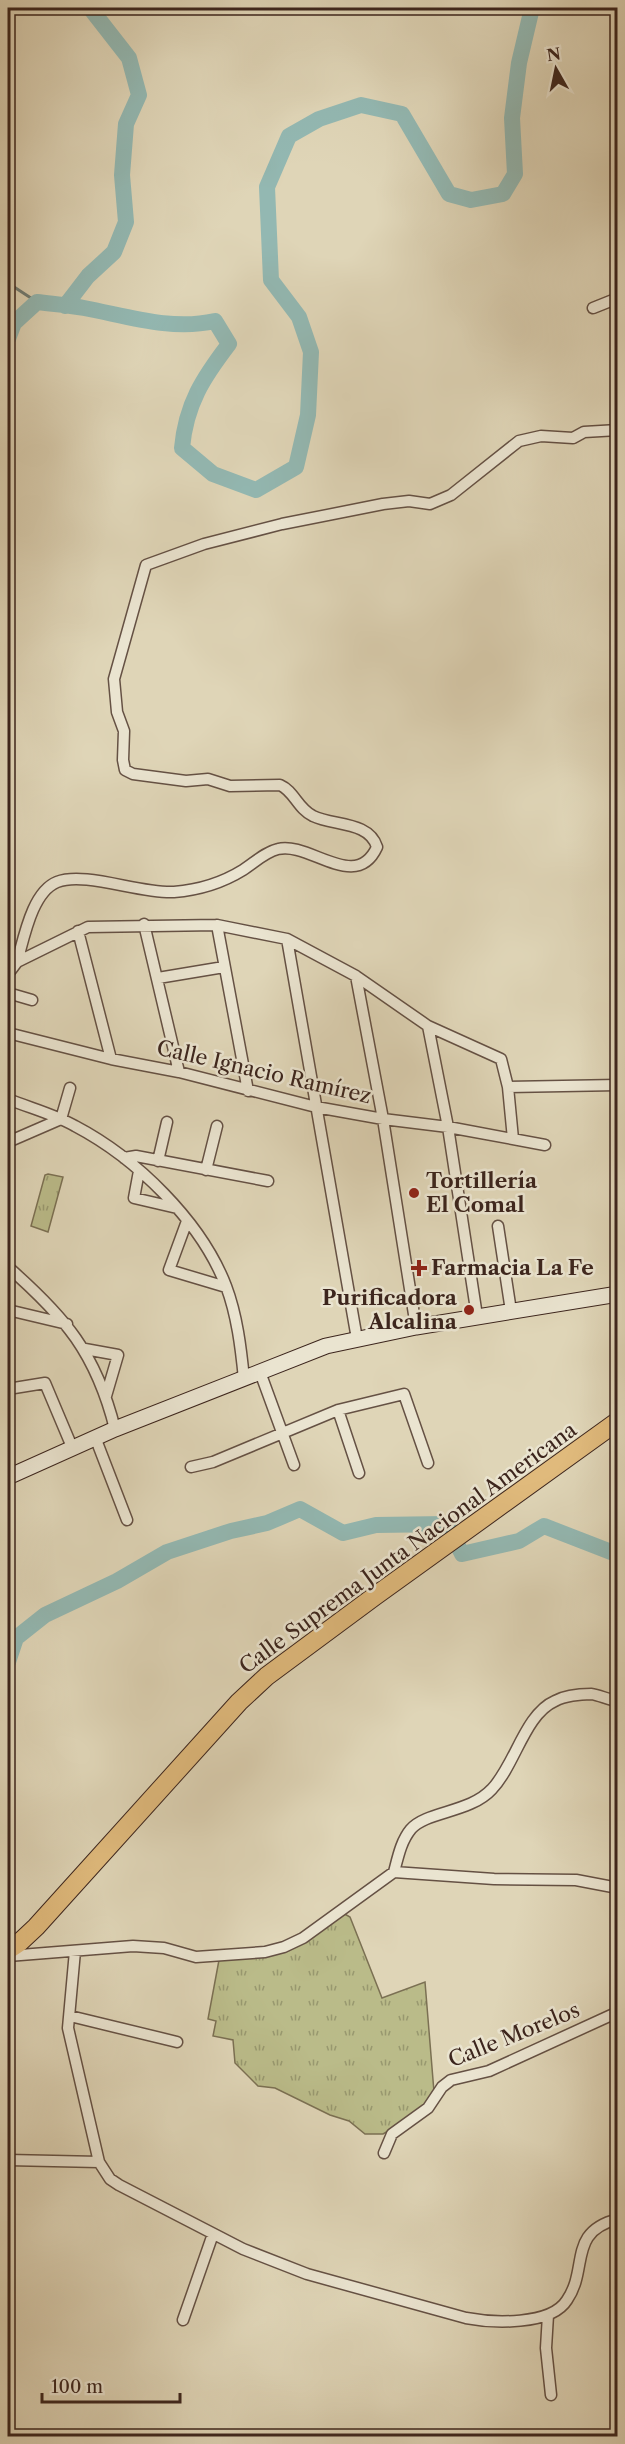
<svg xmlns="http://www.w3.org/2000/svg" width="625" height="2444" font-family="'Libre Caslon Text',serif">
	<style>
		.grass { fill: url(#grass-tufts); stroke: #7b7053; stroke-width: 1.5 }
		.lines { fill: none; stroke-linecap: round; stroke-linejoin: round }
		.stream { stroke: #707d76; stroke-width: 3 }
		.river { stroke: #93b8b2; stroke-width: 16 }
		.street-casing { stroke: #655144; stroke-width: 13 }
		.secondary-casing { stroke: #3c251d; stroke-width: 17 }
		.primary-casing { stroke: #3c251d; stroke-width: 20 }
		.street { stroke: #eae4d0; stroke-width: 10 }
		.secondary { stroke: #eae4d0; stroke-width: 15 }
		.primary { stroke: #e0ba7c; stroke-width: 18 }
		.poi-dot { fill: #8f2418; stroke: #eae4d0; stroke-width: 2 }
		.labels { text-anchor: middle; stroke-width: 5; stroke-linejoin: round; paint-order: stroke }
		.street-label { font-size: 21px; fill: #3c251d; stroke: #eae4d0 }
		.poi-label { font-size: 21px; font-weight: bold; fill: #3c251d; stroke: #eae4d0; text-anchor: start }
	</style>
	<defs>
		<pattern id="grass-tufts" width="24" height="20" patternUnits="userSpaceOnUse" patternTransform="scale(1.5)"><rect width="24" height="20" fill="#babb89"/><path d="M3 7l-1-3M5 7V3M7 7l1-3M15 17l-1-3M17 17v-4M19 17l1-3" fill="none" stroke="#98986f"/></pattern>
	</defs>
	<rect width="100%" height="100%" fill="#dfd5b7"/>
	<filter id="stains"><feTurbulence type="fractalNoise" baseFrequency=".00333" numOctaves="4"/><feColorMatrix values="0 0 0 0 .2 0 0 0 0 .09 0 0 0 0 .02 0 0 0 .5 -.17"/></filter>
	<radialGradient id="worn" r=".72"><stop offset=".6" stop-color="#630" stop-opacity="0"/><stop offset="1" stop-color="#630" stop-opacity=".3"/></radialGradient>
	<path class="grass" d="M48,1174L63,1177L48,1232L31,1226L45,1175Z
		M343,1913L350,1917L382,1998L425,1982L434,2092L425,2105L395,2127L383,2134H365L349,2121L330,2115L275,2088L258,2086L235,2063L233,2040L213,2036L216,2021L208,2019L219,1960L264,1956Z"/>
	<g class="lines">
		<path class="stream" d="M8,283L37,302"/>
		<path class="river" d="M65,306L88,276L114,252L126,222L122,175L126,124L139,95L129,58L90,8
			M8,339L14,323L37,302C53,304 69,305 84,308C127,316 171,331 215,321L229,344C203,378 186,404 182,448L213,474L256,490L296,467L308,415L311,352L299,317L271,280L267,187L289,136L319,119L361,105L402,114L449,194L471,200L503,194L515,174L512,118L519,63L532,8
			M8,1662L16,1638L45,1615L117,1581L167,1552L231,1531L267,1523L300,1509L343,1533L376,1525L447,1524L462,1554L519,1541L544,1526L611,1552L618,1550"/>
		<g class="street-casing">
			<path id="street" d="M593,308L618,298
				M144,924L179,1072
				M217,925L248,1091
				M78,931L111,1059
				M287,939L357,1339
				M17,962C24,938 32,892 57,882C85,871 140,894 174,892C199,890 222,883 243,870C254,863 265,852 278,849C309,841 356,893 377,847C369,821 333,826 313,816C298,809 294,791 280,785L230,786L208,779L186,781L133,774L125,770L123,760L124,731L117,712L114,679L146,565L204,544L282,524L383,504L409,501L430,504L451,495L519,441L541,436L573,438L584,432L618,430
				M8,974L17,962L88,927L217,925L287,939L356,976L428,1026L501,1059L508,1087L513,1139
				M356,976L383,1119L416,1327
				M158,978L224,967
				M8,993L32,1000
				M428,1026L448,1127L477,1316
				M8,1033L111,1059L179,1072L316,1107L383,1119L448,1127L545,1145
				M508,1087L618,1085
				M8,1099C30,1108 54,1114 75,1126C136,1158 201,1221 226,1286C237,1315 241,1348 244,1379
				M61,1119L70,1088
				M8,1142L61,1119
				M124,1158L136,1156L268,1181
				M158,1161L167,1122
				M206,1170L217,1126
				M139,1171L134,1198L177,1208
				M187,1221L169,1270L226,1287
				M498,1226L511,1311
				M8,1267C65,1317 96,1353 115,1429
				M8,1310L67,1324
				M85,1349L118,1355L106,1396
				M260,1372L294,1465
				M8,1389L45,1383L72,1447
				M338,1410L359,1473
				M95,1437L127,1520
				M191,1467L213,1462L338,1410L404,1394L428,1463
				M394,1872C398,1857 401,1841 411,1829C427,1811 470,1813 492,1789C515,1765 525,1714 555,1701C564,1696 580,1694 591,1694C600,1695 608,1700 618,1701
				M75,1951L68,2028L99,2162L110,2179L119,2185L243,2249L307,2274L466,2318C492,2323 551,2326 567,2300C589,2268 567,2232 618,2219
				M8,1956L133,1946L164,1948L196,1957L265,1952L284,1947L303,1938L394,1872L494,1879L576,1880L618,1888
				M70,2016L177,2042
				M384,2153L392,2134L428,2108L442,2087L451,2080L489,2071L618,2012
				M8,2160L99,2162
				M548,2315L546,2348L551,2395
				M183,2320L213,2234"/>
		</g>
		<g class="secondary-casing">
			<path id="secondary" d="M8,1477L115,1429L326,1346L416,1327L618,1294"/>
		</g>
		<g class="primary-casing">
			<path id="primary" d="M8,1950L20,1942L36,1927L239,1702L267,1676L375,1596L618,1421"/>
		</g>
		<use href="#street" class="street"/>
		<use href="#secondary" class="secondary"/>
		<use href="#primary" class="primary"/>
	</g>
	<g class="poi-dot">
		<circle cx="414" cy="1193" r="6"/>
		<path d="M416 1259h6v6h6v6h-6v6h-6v-6h-6v-6h6z"/>
		<circle cx="469" cy="1310" r="6"/>
	</g>
	<g class="labels">
		<g class="street-label">
			<text transform="translate(264 1072) rotate(13)" y="7">Calle Ignacio Ramírez</text>
			<text transform="translate(408 1548) rotate(-36)" y="7">Calle Suprema Junta Nacional Americana</text>
			<text transform="translate(514 2035) rotate(-22)" y="7">Calle Morelos</text>
		</g>
		<g class="poi-label">
			<text x="426" y="1188">Tortillería<tspan x="426" dy="24">El Comal</tspan></text>
			<text x="431" y="1275">Farmacia La Fe</text>
			<text x="457" y="1305" text-anchor="end">Purificadora<tspan x="457" dy="24">Alcalina</tspan></text>
		</g>
	</g>
	<rect width="625" height="2444" fill="none" stroke="#dfd5b7" stroke-width="30"/>
	<rect x="9" y="9" width="607" height="2426" fill="none" stroke="#3c251d" stroke-width="3"/>
	<rect x="15" y="15" width="595" height="2414" fill="none" stroke="#3c251d" stroke-width="1.5"/>
	<g transform="translate(556 69) rotate(351)" stroke="#eae4d0" stroke-width="4.5" paint-order="stroke">
	<path d="M0-4.5L10 22L0 15L-10 22Z" fill="#3c251d"/>
	<text y="-9" font-size="16" font-weight="bold" text-anchor="middle" fill="#3c251d">N</text>
	</g>
	<path d="M42 2393v9h138v-9" fill="none" stroke="#3c251d" stroke-width="3"/>
	<text x="51" y="2393" font-size="18" fill="#3c251d" stroke="#eae4d0" stroke-width="4.5" paint-order="stroke">100 m</text>
	<rect width="100%" height="100%" filter="url(#stains)"/>
	<rect width="100%" height="100%" fill="url(#worn)"/>
</svg>
